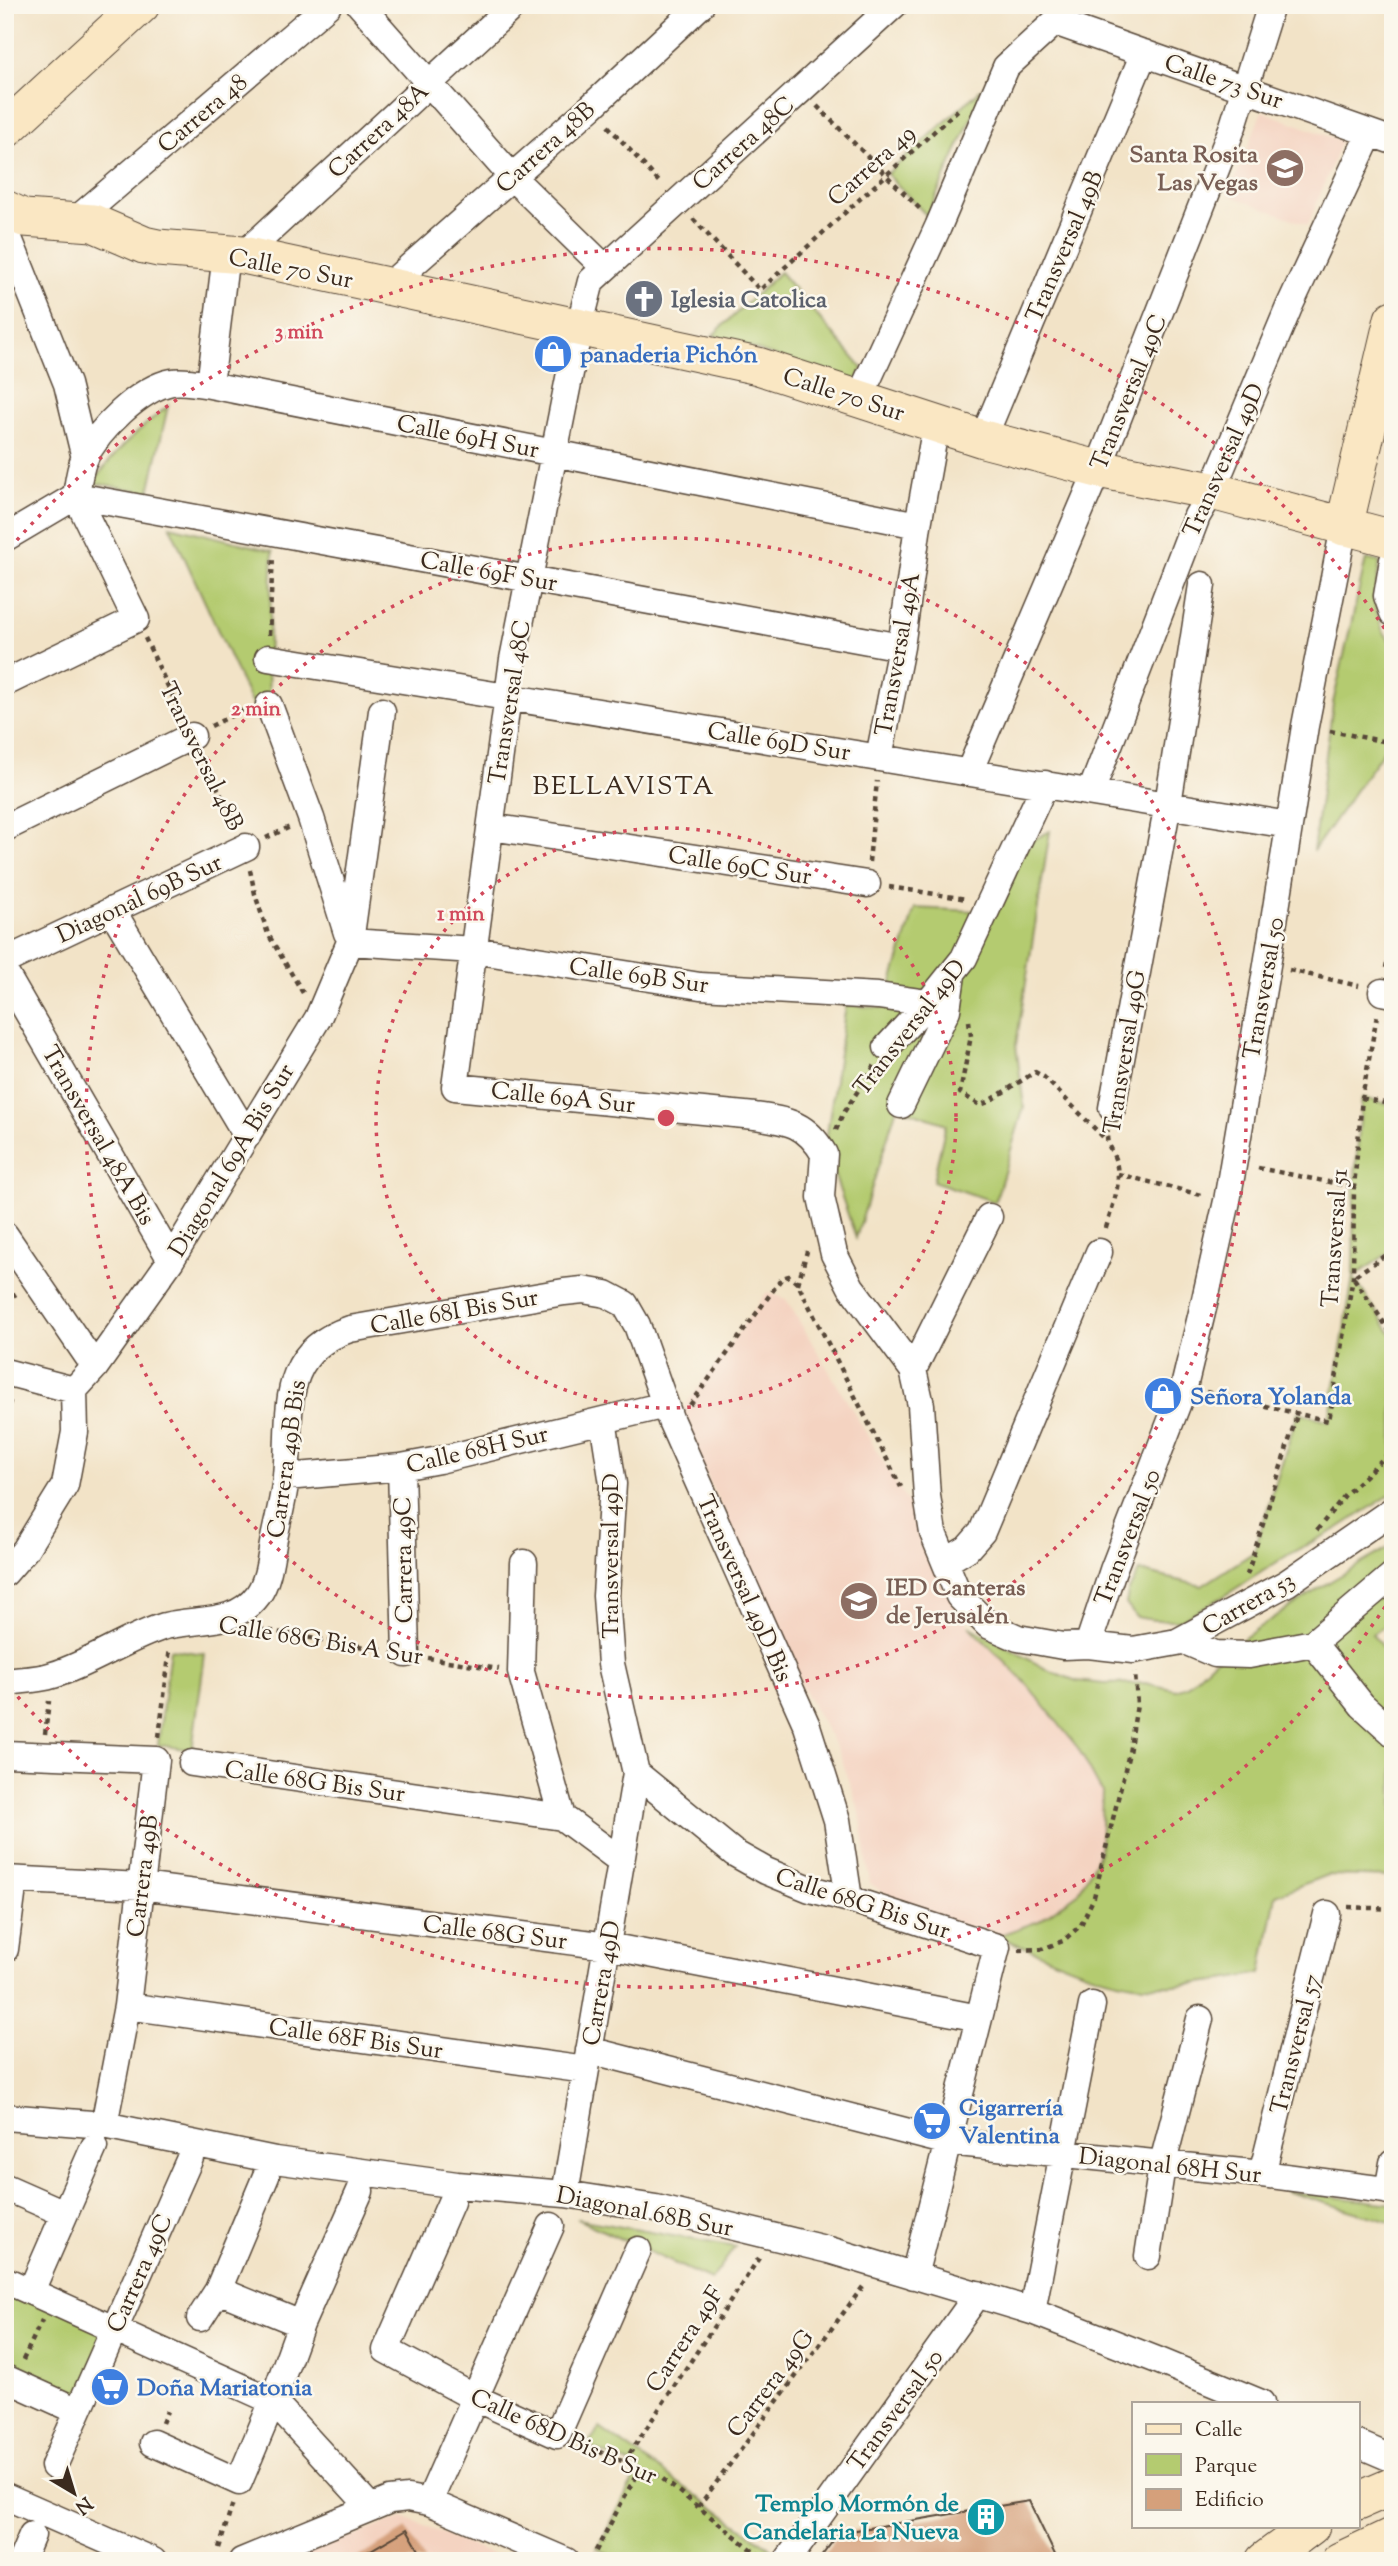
<svg xmlns="http://www.w3.org/2000/svg" width="1398" height="2566" font-family="'Sorts Mill Goudy',serif">
	<style>
		.built { fill: #f4d3c1 }
		.green { fill: #b4cb70; stroke: #787a47; stroke-width: 2 }
		.building { fill: #d5a07b }
		.lines { fill: none; stroke-linecap: round; stroke-linejoin: round }
		.street-casing { stroke: #564637; stroke-width: 29 }
		.secondary-casing { stroke: #564637; stroke-width: 39 }
		.path { stroke: #564637; stroke-width: 4.5; stroke-dasharray: 5 5; stroke-linecap: butt }
		.street { stroke: #fff; stroke-width: 26 }
		.secondary { stroke: #fae7c3; stroke-width: 37 }
		.ring { fill: none; stroke: #d1495b; stroke-width: 3.5; stroke-dasharray: 3.5 7 }
		.labels { text-anchor: middle; stroke-width: 5; stroke-linejoin: round; paint-order: stroke }
		.street-label { font-size: 24px; fill: #3b2a1e; stroke: #fbf7ec }
		.education-label { font-size: 24px; font-weight: bold; fill: #785e54; stroke: #fbf7ec; text-anchor: end }
		.worship-label { font-size: 24px; font-weight: bold; fill: #5b616d; stroke: #fbf7ec; text-anchor: start }
		.shop-label { font-size: 24px; font-weight: bold; fill: #366cbe; stroke: #fbf7ec; text-anchor: start }
		.culture-label { font-size: 24px; font-weight: bold; fill: #0d838f; stroke: #fbf7ec; text-anchor: end }
		.neighbourhood-label { font-size: 26px; letter-spacing: 2px; fill: #3b2a1e; stroke: #fbf7ec }
		.centre { fill: #d1495b; stroke: #fbf7ec; stroke-width: 3.5 }
		.ring-label { font-size: 21px; text-anchor: middle; font-weight: bold; fill: #d1495b; stroke: #fbf7ec; stroke-width: 5; stroke-linejoin: round; paint-order: stroke }
	</style>
	<rect width="100%" height="100%" fill="#fbf7ec"/>
	<filter id="ink" filterUnits="userSpaceOnUse"><feTurbulence type="fractalNoise" baseFrequency=".0143" numOctaves="2"/><feDisplacementMap in="SourceGraphic" scale="14" xChannelSelector="R" yChannelSelector="G"/><feConvolveMatrix kernelMatrix="1 2 1 2 8 2 1 2 1" color-interpolation-filters="sRGB"/></filter>
	<filter id="wash" filterUnits="userSpaceOnUse"><feTurbulence type="fractalNoise" baseFrequency=".00686" numOctaves="4" result="noise"/><feDisplacementMap in="SourceGraphic" scale="28" xChannelSelector="R" yChannelSelector="G"/><feGaussianBlur stdDeviation="1.57" result="paint"/><feColorMatrix in="noise" values="0 0 0 0 0 0 0 0 0 0 0 0 0 0 0 0 0 1.4 0 .05"/><feComposite in="paint" operator="in"/></filter>
	<g filter="url(#wash)">
		<rect width="100%" height="100%" fill="#f2e3c7"/>
		<path class="built" d="M1262,111L1341,141L1308,225L1229,195Z
			M767,1292L786,1299L912,1510L941,1576L969,1626L1026,1683L1078,1748L1102,1792L1100,1852L1078,1893L1039,1921L997,1936L903,1908L870,1883L860,1812L840,1754L807,1696L679,1415Z
			M403,2517L507,2561H290Z"/>
		<path class="green" d="M987,84L927,216L887,174Z
			M780,272L862,368L856,384L713,335Z
			M168,406L149,492L93,483C114,452 139,429 168,406Z
			M170,526L273,551L268,658L269,705H252Z
			M1366,559L1380,562L1374,597L1376,612L1383,631L1393,645V743H1389L1313,851L1333,703Z
			M1050,831L1016,1045L1024,1107L995,1202L933,1181L946,1124L897,1107L856,1238L833,1171L826,1141L846,1005L884,1008L915,908L975,911L1033,840Z
			M1362,1098L1393,1105V1250L1353,1277L1393,1336V1493L1337,1529L1291,1553L1221,1598L1180,1620H1154L1136,1617L1126,1604L1128,1592L1139,1571L1202,1586L1254,1552L1298,1412L1329,1421L1353,1277L1354,1187Z
			M1393,1545V1621L1372,1634L1393,1661V1877L1327,1875L1276,1895L1261,1973C1223,1981 1183,1987 1144,1985C1096,1982 1042,1953 997,1936L1039,1921L1078,1893L1100,1852L1102,1792L1078,1748L1026,1683L969,1626L1050,1671L1077,1681L1104,1684L1145,1683L1176,1690L1187,1686L1214,1660L1258,1628L1331,1581Z
			M170,1649L205,1654L192,1750L158,1745Z
			M1285,2191L1393,2204V2223Z
			M577,2219L735,2247L711,2280Z
			M5,2285L109,2332L76,2404L5,2372Z
			M600,2428L774,2550L767,2561H626L597,2549L640,2468L586,2446Z"/>
		<g id="blocks">
			<path class="building" d="M1029,2501L1058,2561H818L839,2533Z
				M407,2529L425,2561H352Z"/>
		</g>
	</g>
	<g filter="url(#ink)">
		<use href="#blocks" fill-opacity="0" stroke="#564637" stroke-width="2"/>
		<g class="lines">
			<g class="street-casing">
				<path id="street" d="M360,5L512,177L605,268
					M894,5L591,281L579,328L513,659L455,1087L755,1116C788,1121 806,1123 824,1154L821,1197L834,1254L851,1287L913,1370L921,1405L927,1496L933,1533L959,1596L988,1625L1018,1638L1063,1646L1088,1645L1133,1650L1177,1642L1287,1583L1393,1510
					M76,220L328,5
					M8,236L67,384L85,458
					M243,255L514,5
					M387,287L591,107L701,5
					M210,385L226,254
					M859,399L938,227L1006,67L1055,22L1393,141
					M983,439L1144,53
					M76,496C78,484 79,471 84,459C98,430 140,388 172,382C184,380 198,383 210,385L918,525
					M76,496L901,647
					M5,538L76,496
					M1393,560L1387,596L1393,613
					M268,658L1289,825
					M5,683L136,619L76,496
					M269,705L311,818L347,933
					M879,757L901,647L918,525L936,425
					M969,772L1098,469L1233,126L1271,5
					M1091,792L1197,516L1212,491L1289,307L1370,133
					M491,827L867,884
					M5,828L192,736
					M112,910L247,1136
					M350,942L474,950L700,986L878,996L928,1003
					M5,961L246,847
					M5,973L171,1260
					M1382,992L1393,994
					M887,1047L928,1003L964,958L1045,784
					M901,1105L947,1010L952,975
					M1112,1108L1168,804L1202,585
					M5,1235L95,1367
					M913,1370L989,1217
					M5,1372L74,1390
					M401,1467L406,1654
					M286,1477L401,1467L439,1460L665,1405
					M945,1562L967,1549L982,1532L1099,1252
					M524,1563L521,1672L562,1817
					M5,1573L25,1550L65,1485L75,1432L74,1390L95,1367L171,1260L318,1018L350,942L382,711
					M1182,1640L1215,1654L1249,1655L1313,1643L1362,1705L1393,1733
					M1313,1643L1393,1575
					M1088,1645L1113,1570L1184,1387L1204,1304L1227,1201L1267,965L1305,726L1344,527
					M5,1682C20,1680 38,1680 53,1675C90,1664 128,1637 165,1626C197,1618 236,1626 258,1595C268,1581 270,1561 273,1544C277,1522 284,1499 286,1476C292,1415 276,1353 350,1329L564,1292L583,1290L606,1294L625,1304L637,1325L671,1421L807,1726L837,1820L849,1899
					M5,1754L156,1760L127,2006L104,2125
					M192,1763L562,1817L620,1860
					M636,1773L734,1853L766,1871L810,1889L849,1899L997,1947L914,2276
					M5,1879L141,1886L608,1946L979,2018
					M5,1949L14,1880
					M127,2006L586,2070
					M589,2050L948,2142L1262,2174L1393,2191
					M5,2117L104,2125L275,2160L457,2185L565,2194L656,2208L829,2250L1032,2311L1157,2360L1261,2403
					M1262,2174L1327,1914
					M5,2187L64,2213
					M1388,2191L1393,2163
					M565,2194L636,1773L611,1664L606,1596L613,1484L603,1420
					M451,2202L386,2350L475,2398L557,2435L638,2250
					M1148,2256L1162,2166L1200,2019
					M5,2280L273,2401L371,2508
					M218,2290L301,2324
					M31,2291L94,2147
					M1032,2311L1092,2005
					M200,2318L218,2290L266,2176
					M5,2378L78,2411
					M153,2443L239,2482L273,2401L301,2324L360,2191
					M1358,2444L1393,2459
					M54,2466L190,2158
					M5,2496L153,2561
					M429,2502L551,2226
					M21,2561L32,2535
					M242,2561L390,2500L408,2498L429,2502L566,2561
					M787,2561L978,2294"/>
			</g>
			<g class="secondary-casing">
				<path id="secondary" d="M5,130L141,5
					M5,209L24,218L93,223L144,245L158,248L243,255L758,366L983,439L1098,469L1212,491L1393,539
					M1344,527L1393,319
					M1358,2501L1393,2486
					M1264,2561L1311,2526
					M1340,2561L1393,2536"/>
			</g>
			<path class="path" d="M817,106L920,209
				M608,126L661,184
				M693,219L760,290L961,107
				M269,635L273,556
				M145,638L182,716
				M211,726L247,708
				M1330,731L1393,743
				M203,758L236,826
				M266,838L290,827
				M869,862L877,781
				M250,870L255,894L268,934L303,993
				M889,887L967,899
				M1386,968L1393,931
				M1289,970L1359,986
				M969,1021L971,1036L960,1093L980,1105L988,1102L1035,1072L1044,1077L1106,1140
				M1362,1098L1393,1105
				M836,1130L844,1112L875,1065
				M1258,1168L1354,1187
				M1118,1174L1205,1196
				M1106,1228C1111,1210 1121,1187 1117,1167C1115,1151 1104,1147 1108,1130
				M1393,1250L1353,1277L1393,1336
				M798,1284L807,1251
				M5,1301L16,1294
				M1206,1392L1329,1421L1353,1277L1354,1187L1362,1098L1377,1015
				M690,1405L782,1278L789,1276L798,1284L901,1487
				M5,1415L11,1399
				M1317,1530L1345,1495L1393,1449
				M1247,1575L1298,1412
				M259,1629L382,1650
				M428,1658L499,1669
				M45,1734L49,1701
				M159,1737L170,1648
				M1348,1907L1393,1909
				M1019,1950L1042,1949L1063,1941L1081,1925L1094,1897L1129,1753L1137,1705L1135,1672
				M23,2360L42,2320
				M162,2423L167,2411
				M580,2444L659,2476L764,2559
				M624,2462L759,2258
				M698,2507L865,2284
				M219,2548L233,2503
				M591,2560L640,2468"/>
			<use href="#street" class="street"/>
			<use href="#secondary" class="secondary"/>
		</g>
	</g>
	<g class="ring">
		<circle cx="666" cy="1118" r="290"/>
		<circle cx="666" cy="1118" r="580"/>
		<path d="M1391 1598A869 869 0 0 1 10 1688M10 548A869 869 0 0 1 1391 638"/>
	</g>
	<defs>
		<g id="school-disc" transform="scale(2.0125)"><circle r="9.5" fill="#8d6e63" stroke="#fbf7ec"/><path d="M0-5L7-2L0 1L-7-2ZM-4 1L0 2.5L4 1V4Q0 6-4 4Z" fill="#fff"/></g>
		<g id="church-disc" transform="scale(2.0125)"><circle r="9.5" fill="#6b7280" stroke="#fbf7ec"/><path d="M-1.2-6h2.4v3.5h3.3v2.4h-3.3V6h-2.4V-.1h-3.3v-2.4h3.3Z" fill="#fff"/></g>
		<g id="shop-disc" transform="scale(2.0125)"><circle r="9.5" fill="#3f7fe0" stroke="#fbf7ec"/><path d="M-5-2.5h2.3a2.7 3.5 0 0 1 5.4 0H5L5.5 6h-11ZM-1.5-2.5h3a1.5 2.3 0 0 0-3 0Z" fill="#fff"/></g>
		<g id="supermarket-disc" transform="scale(2.0125)"><circle r="9.5" fill="#3f7fe0" stroke="#fbf7ec"/><path d="M-6-5.5h2.5l.6 2H6L4.5 2H-2.5L-4.4-4H-6ZM-1.5 3.2a1.3 1.3 0 1 0 .1 0ZM3 3.2a1.3 1.3 0 1 0 .1 0Z" fill="#fff"/></g>
		<g id="building-disc" transform="scale(2.0125)"><circle r="9.5" fill="#0f9aa8" stroke="#fbf7ec"/><path d="M-4-6H4V6H1V3H-1V6H-4ZM-2.5-4.3h1.7v1.8h-1.7ZM.8-4.3h1.7v1.8H.8ZM-2.5-1h1.7V.8h-1.7ZM.8-1h1.7V.8H.8Z" fill="#fff"/></g>
	</defs>
	<g fill-rule="evenodd">
		<use href="#school-disc" x="1285" y="168"/>
		<use href="#church-disc" x="644" y="299"/>
		<use href="#shop-disc" x="553" y="354"/>
		<use href="#shop-disc" x="1163" y="1396"/>
		<use href="#school-disc" x="859" y="1601"/>
		<use href="#supermarket-disc" x="932" y="2121"/>
		<use href="#supermarket-disc" x="110" y="2387"/>
		<use href="#building-disc" x="986" y="2517"/>
	</g>
	<g class="labels">
		<g class="street-label">
			<text transform="translate(1224 81) rotate(19)" y="8">Calle 73 Sur</text>
			<text transform="translate(202 113) rotate(-40)" y="8">Carrera 48</text>
			<text transform="translate(378 130) rotate(-43)" y="8">Carrera 48A</text>
			<text transform="translate(743 143) rotate(-42)" y="8">Carrera 48C</text>
			<text transform="translate(545 147) rotate(-42)" y="8">Carrera 48B</text>
			<text transform="translate(871 165) rotate(-42)" y="8">Carrera 49</text>
			<text transform="translate(1064 246) rotate(-67)" y="8">Transversal 49B</text>
			<text transform="translate(291 268) rotate(11)" y="8">Calle 70 Sur</text>
			<text transform="translate(1128 392) rotate(-68)" y="8">Transversal 49C</text>
			<text transform="translate(844 394) rotate(18)" y="8">Calle 70 Sur</text>
			<text transform="translate(468 436) rotate(11)" y="8">Calle 69H Sur</text>
			<text transform="translate(1223 460) rotate(-66)" y="8">Transversal 49D</text>
			<text transform="translate(489 571) rotate(10)" y="8">Calle 69F Sur</text>
			<text transform="translate(897 654) rotate(-80)" y="8">Transversal 49A</text>
			<text transform="translate(509 702) rotate(-81)" y="8">Transversal 48C</text>
			<text transform="translate(779 741) rotate(9)" y="8">Calle 69D Sur</text>
			<text transform="translate(202 756) rotate(64)" y="8">Transversal 48B</text>
			<text transform="translate(740 865) rotate(9)" y="8">Calle 69C Sur</text>
			<text transform="translate(139 898) rotate(-25)" y="8">Diagonal 69B Sur</text>
			<text transform="translate(639 975) rotate(8)" y="8">Calle 69B Sur</text>
			<text transform="translate(1263 988) rotate(-80)" y="8">Transversal 50</text>
			<text transform="translate(909 1027) rotate(-52)" y="8">Transversal 49D</text>
			<text transform="translate(1124 1052) rotate(-81)" y="8">Transversal 49G</text>
			<text transform="translate(563 1097) rotate(6)" y="8">Calle 69A Sur</text>
			<text transform="translate(99 1135) rotate(60)" y="8">Transversal 48A Bis</text>
			<text transform="translate(231 1160) rotate(-59)" y="8">Diagonal 69A Bis Sur</text>
			<text transform="translate(1334 1238) rotate(-86)" y="8">Transversal 51</text>
			<text transform="translate(454 1311) rotate(-10)" y="8">Calle 68I Bis Sur</text>
			<text transform="translate(477 1449) rotate(-13)" y="8">Calle 68H Sur</text>
			<text transform="translate(286 1459) rotate(-82)" y="8">Carrera 49B Bis</text>
			<text transform="translate(1127 1537) rotate(-69)" y="8">Transversal 50</text>
			<text transform="translate(610 1556) rotate(-90)" y="8">Transversal 49D</text>
			<text transform="translate(403 1560) rotate(-91)" y="8">Carrera 49C</text>
			<text transform="translate(745 1588) rotate(66)" y="8">Transversal 49D Bis</text>
			<text transform="translate(1248 1603) rotate(-30)" y="8">Carrera 53</text>
			<text transform="translate(321 1640) rotate(9)" y="8">Calle 68G Bis A Sur</text>
			<text transform="translate(315 1781) rotate(8)" y="8">Calle 68G Bis Sur</text>
			<text transform="translate(142 1876) rotate(-83)" y="8">Carrera 49B</text>
			<text transform="translate(863 1903) rotate(18)" y="8">Calle 68G Bis Sur</text>
			<text transform="translate(495 1932) rotate(7)" y="8">Calle 68G Sur</text>
			<text transform="translate(601 1983) rotate(-80)" y="8">Carrera 49D</text>
			<text transform="translate(356 2038) rotate(8)" y="8">Calle 68F Bis Sur</text>
			<text transform="translate(1295 2044) rotate(-76)" y="8">Transversal 57</text>
			<text transform="translate(1170 2165) rotate(6)" y="8">Diagonal 68H Sur</text>
			<text transform="translate(645 2211) rotate(11)" y="8">Diagonal 68B Sur</text>
			<text transform="translate(139 2273) rotate(-66)" y="8">Carrera 49C</text>
			<text transform="translate(684 2339) rotate(-57)" y="8">Carrera 49F</text>
			<text transform="translate(770 2383) rotate(-53)" y="8">Carrera 49G</text>
			<text transform="translate(895 2410) rotate(-54)" y="8">Transversal 50</text>
			<text transform="translate(564 2436) rotate(24)" y="8">Calle 68D Bis B Sur</text>
		</g>
		<g class="education-label">
			<text x="1258" y="162">Santa Rosita<tspan x="1258" dy="28">Las Vegas</tspan></text>
			<text x="886" y="1595" text-anchor="start">IED Canteras<tspan x="886" dy="28">de Jerusalén</tspan></text>
		</g>
		<g class="worship-label">
			<text x="671" y="307">Iglesia Catolica</text>
		</g>
		<g class="shop-label">
			<text x="580" y="362">panaderia Pichón</text>
			<text x="1190" y="1404">Señora Yolanda</text>
			<text x="959" y="2115">Cigarrería<tspan x="959" dy="28">Valentina</tspan></text>
			<text x="137" y="2395">Doña Mariatonia</text>
		</g>
		<g class="culture-label">
			<text x="959" y="2511">Templo Mormón de<tspan x="959" dy="28">Candelaria La Nueva</tspan></text>
		</g>
		<g class="neighbourhood-label">
			<text x="624" y="794">BELLAVISTA</text>
		</g>
	</g>
	<circle cx="666" cy="1118" r="10" class="centre"/>
	<g class="ring-label">
		<text x="299" y="338">3 min</text>
		<text x="256" y="715">2 min</text>
		<text x="461" y="920">1 min</text>
	</g>
	<rect width="1398" height="2566" fill="none" stroke="#fbf7ec" stroke-width="28"/>
	<rect x="1132" y="2402" width="228" height="126" fill="#fbf7ec" stroke="#aea59a" stroke-width="2"/>
	<rect x="1146" y="2424" width="35" height="10" fill="#fae7c3" stroke="#aea59a" stroke-width="2"/>
	<text x="1195" y="2436" font-size="21" fill="#3b2a1e">Calle</text>
	<rect x="1146" y="2454" width="35" height="21" fill="#b4cb70" stroke="#aea59a" stroke-width="2"/>
	<text x="1195" y="2472" font-size="21" fill="#3b2a1e">Parque</text>
	<rect x="1146" y="2489" width="35" height="21" fill="#d5a07b" stroke="#aea59a" stroke-width="2"/>
	<text x="1195" y="2506" font-size="21" fill="#3b2a1e">Edificio</text>
	<g transform="translate(74 2493) rotate(142)" stroke="#fbf7ec" stroke-width="5" paint-order="stroke">
	<path d="M0-5L12 26L0 18L-12 26Z" fill="#3b2a1e"/>
	<text y="-10" font-size="19" font-weight="bold" text-anchor="middle" fill="#3b2a1e">N</text>
	</g>
</svg>
